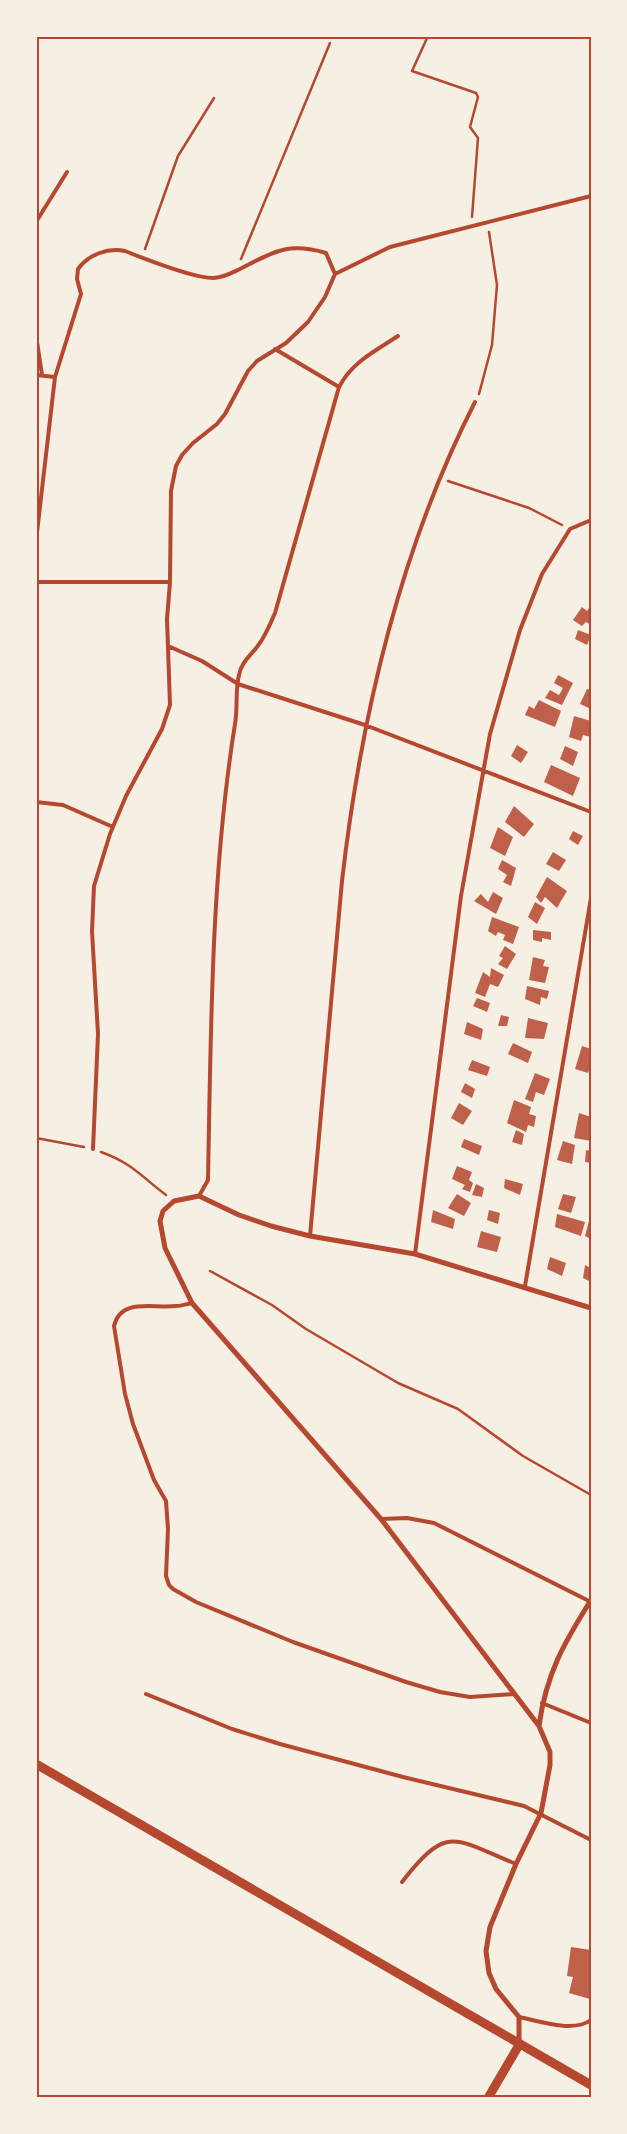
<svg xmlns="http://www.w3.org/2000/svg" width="627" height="2134" font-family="Georgia,serif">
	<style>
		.building { fill: #bf614a }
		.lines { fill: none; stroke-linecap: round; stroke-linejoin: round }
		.path { stroke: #b5482f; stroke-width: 2.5 }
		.service { stroke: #b5482f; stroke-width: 4 }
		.minor { stroke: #b5482f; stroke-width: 5 }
		.tertiary { stroke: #b5482f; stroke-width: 9 }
		.neatline { fill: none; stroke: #b5482f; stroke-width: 2 }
	</style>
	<rect width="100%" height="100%" fill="#f6efe4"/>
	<path class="building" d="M591,605V625L586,622L582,626L573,620L582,607L587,611Z
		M578,630L591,635L587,645L575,639Z
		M558,675L573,683L562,705L545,698L550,690L559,695L563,688L554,683Z
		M587,689L591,690V709L580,704Z
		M539,700L561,711L555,727L525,715L529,706L534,709Z
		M574,716L591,721V737L583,735L581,741L569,737Z
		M517,745L528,752L521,763L511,756Z
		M565,746L578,752L573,766L560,759Z
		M551,765L580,778L573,796L544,782Z
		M514,806L534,824L524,837L505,822Z
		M498,827L513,837L505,856L490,848Z
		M573,831L583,836L578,845L569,839Z
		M553,852L566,860L559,871L546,864Z
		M502,860L516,868L511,886L503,882L507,875L498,869Z
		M547,877L567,891L557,908L545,897L541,903L536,897Z
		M493,892L503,898L496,914L474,901L481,894L488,902Z
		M535,902L545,908L537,924L528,917Z
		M492,917L519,927L513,944L503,940L505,935L498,932L496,936L488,931Z
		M533,930L551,932V940L542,938V942L533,940Z
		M505,946L516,954L507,969L498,964L503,958L499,956Z
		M533,957L545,960L543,966L549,967L545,983L529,980Z
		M491,968L504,975L498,987L490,984L485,997L475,993L483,972L490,977Z
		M527,986L549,991L547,999L541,997L540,1005L525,999Z
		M477,998L490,1003L487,1012L473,1006Z
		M501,1015L509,1017L507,1026H498Z
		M528,1018L548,1023L544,1039L525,1038Z
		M467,1022L483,1029L481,1040L464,1034Z
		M513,1043L532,1052L528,1063L508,1054Z
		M582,1046L591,1049V1066L588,1073L575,1069Z
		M472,1060L490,1067L487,1076L468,1070Z
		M535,1073L550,1079L544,1095L536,1092L533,1102L525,1099Z
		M465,1083L475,1089L472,1098L461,1092Z
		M514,1100L531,1107L529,1114L536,1116L534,1127L528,1125L526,1132L507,1123Z
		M459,1103L472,1111L463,1125L451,1118Z
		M579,1113L591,1117V1141L574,1138Z
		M516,1130L524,1134L522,1145L512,1142Z
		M464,1139L482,1146L479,1155L461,1147Z
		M563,1141L575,1145L572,1164L557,1160Z
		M586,1150L591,1151V1163L585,1162Z
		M457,1166L472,1172L469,1180L473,1183L470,1192L462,1189L465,1185L452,1179Z
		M505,1179L523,1184L520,1195L504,1188Z
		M476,1184L484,1188L482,1197L472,1195Z
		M457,1194L471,1203L464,1216L448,1208Z
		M563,1194L576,1197L571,1213L558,1209Z
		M433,1210L455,1219L453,1229L431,1222Z
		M489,1210L500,1213L498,1224L487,1220Z
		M557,1214L585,1222L581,1236L555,1227Z
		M590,1217H591V1239L585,1236Z
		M481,1231L501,1237L497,1252L477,1247Z
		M550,1257L566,1263L562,1276L547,1269Z
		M585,1265L591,1268V1282L583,1278Z
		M571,1947L591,1950L590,1999L569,1993L573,1977L567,1976Z"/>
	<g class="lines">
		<path class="path" d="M428,36L412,71L476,93L478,97L470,127L478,138L472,217
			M145,249L178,156L214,98
			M241,259L330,43
			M479,394L492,345L497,285L489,232
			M448,481L529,508L562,525
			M36,1138L84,1147
			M101,1152C132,1163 142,1177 166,1195
			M210,1271L272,1305L306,1329L398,1383L458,1409L523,1456L591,1495"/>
		<path class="service" d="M36,222L67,172
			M36,335L42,375
			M275,349L339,387
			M36,375L55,377L36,541
			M55,377L81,294L77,279L78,269C88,255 108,247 125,251C145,259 193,278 213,278C224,278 233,272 242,268C275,251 289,242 326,253L335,274
			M36,582H170
			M168,646L202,661L238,684L365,725L591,812
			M36,802L63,805L113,827
			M93,1149L98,1034L92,931L94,886L110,834L126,796L162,729L170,705L167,619L170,582L171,491L176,466L182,455L193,443L217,424L225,414L248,371L257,361L286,343L308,322L325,297L335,274L390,247L591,196
			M199,1196L208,1180C211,1028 211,874 235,724C238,707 235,690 239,675C241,663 250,656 257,647C265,637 270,625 275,613L339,387C352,362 375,351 398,336
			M310,1236L342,881C361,716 399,551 475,402
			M415,1254L461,896L490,734L520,630L542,574L570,529L591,520
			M525,1286L591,898
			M192,1303C187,1304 181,1306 176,1306C154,1309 121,1297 114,1326L125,1394L133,1424L154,1480L166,1501L168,1529L166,1576L169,1585L173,1589L196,1602L293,1642L406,1682L440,1692L470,1697L515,1694
			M381,1519L407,1518L434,1523L591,1602
			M146,1694L232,1729L280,1744L403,1777L524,1806L591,1840
			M542,1703L591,1723
			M402,1882C448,1823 454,1839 516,1864
			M519,2017C539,2021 573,2033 591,2020"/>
		<path class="minor" d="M539,1726C546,1674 564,1643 591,1600
			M519,2044V2017L496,1989L489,1973L486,1951L490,1927L516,1864L541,1813L550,1765V1752L539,1726L381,1519L192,1303L165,1248L160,1221L163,1211L174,1201L199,1196L239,1215L271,1226L310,1236L415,1254L591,1308"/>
		<path class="tertiary" d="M36,1764L591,2085
			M488,2098L519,2045"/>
	</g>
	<rect width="627" height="2134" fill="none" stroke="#f6efe4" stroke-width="75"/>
	<rect x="38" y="38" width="552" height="2058" class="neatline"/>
</svg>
